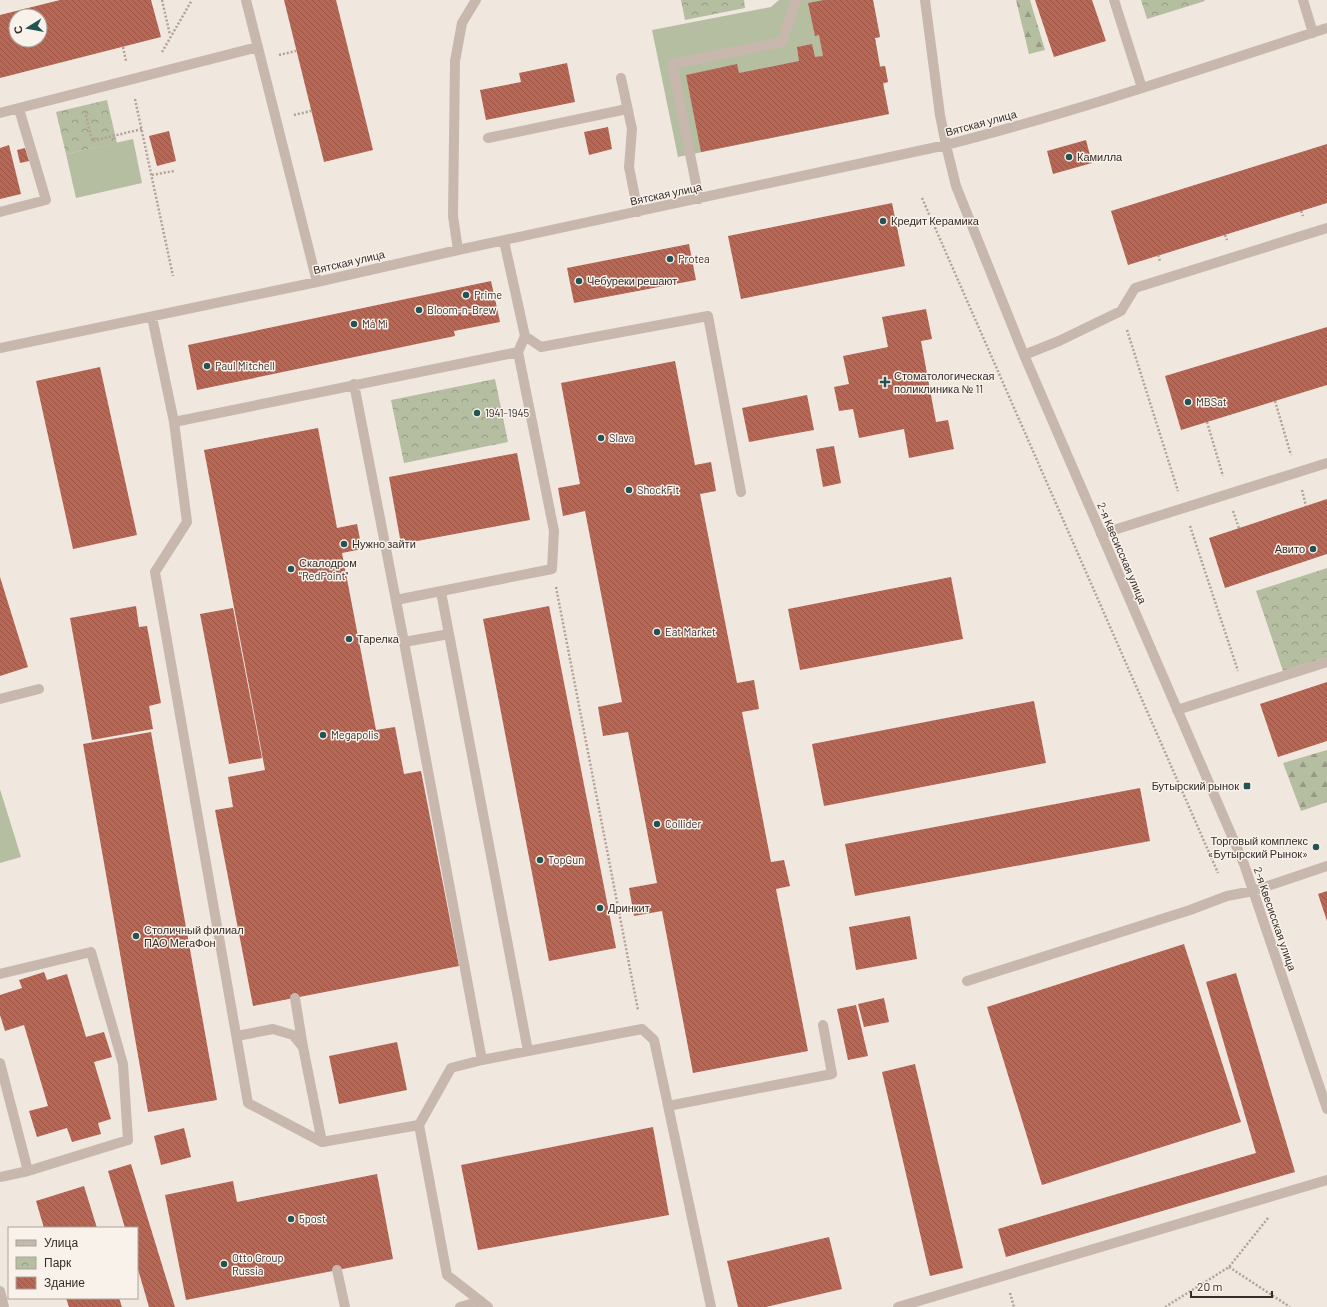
<svg xmlns="http://www.w3.org/2000/svg" width="1327" height="1307" font-family="Barlow,sans-serif">
	<style>
		.green { fill: #b6bea1 }
		.forest { fill: url(#forest-firs) }
		.park { fill: url(#park-crowns) }
		.building { fill: url(#building-back-hatch); fill-rule: evenodd }
		.lines { fill: none; stroke-linecap: round; stroke-linejoin: round }
		.path { stroke: #b3a197; stroke-width: 2.5; stroke-dasharray: 2 2; stroke-linecap: butt }
		.minor { stroke: #c7b7ac; stroke-width: 10 }
		.poi-dot { fill: #245353; stroke: #f8f2eb; stroke-width: 1.5 }
		.labels { text-anchor: middle; stroke-width: 3; stroke-linejoin: round; paint-order: stroke }
		.street-label { font-size: 11px; fill: #362d2a; stroke: #f8f2eb }
		.poi-label { font-size: 11px; fill: #362d2a; stroke: #f8f2eb; text-anchor: start }
	</style>
	<defs>
		<pattern id="forest-firs" width="22" height="20" patternUnits="userSpaceOnUse"><rect width="22" height="20" fill="#b6bea1"/><path d="M5 1l3.5 6h-7zM16 11l3.5 6h-7z" fill="#959b83"/></pattern>
		<pattern id="park-crowns" width="20" height="18" patternUnits="userSpaceOnUse"><rect width="20" height="18" fill="#b6bea1"/><path d="M2 6a3 3 0 1 1 6 0M12 15a3 3 0 1 1 6 0" fill="none" stroke="#959b83"/></pattern>
		<pattern id="building-back-hatch" width="6" height="6" patternUnits="userSpaceOnUse"><rect width="6" height="6" fill="#b96755"/><path d="M-1 5l2 2M0 0l6 6M5-1l2 2" fill="none" stroke="#975547"/></pattern>
	</defs>
	<rect width="100%" height="100%" fill="#f0e7df"/>
	<path class="green" d="M779,0H873L880,37L875,38L880,66H885L888,82L883,84L889,114L678,157L652,30L771,7Z
		M133,139L142,183L76,198L66,154Z
		M0,789L21,857L0,863Z"/>
	<path class="forest" d="M1016,0H1030L1045,50L1029,54Z
		M1327,750V802L1301,811L1283,763Z"/>
	<path class="park" d="M681,0H744L745,8L685,20Z
		M1141,0H1204L1205,1L1147,19Z
		M107,100L117,143L66,154L56,112Z
		M495,379L508,442L404,463L391,400Z
		M1327,568V657L1283,671L1256,591Z"/>
	<path class="building" d="M60,0H151L161,37L0,78V15ZM16,16H40V40H16Z
		M284,0H336L373,150L324,162Z
		M824,0H873L880,37L875,38L880,67L885,66L888,82L883,83L889,114L701,152L686,75L737,64L739,73L799,61L797,47L812,44L815,57L823,56L819,35L815,36L808,3Z
		M1035,0H1092L1106,41L1054,57Z
		M567,63L575,102L486,120L480,90L521,82L519,73Z
		M608,127L612,149L589,155L584,132Z
		M169,131L176,161L157,166L149,136Z
		M1086,140L1092,163L1053,174L1047,151Z
		M1327,144V203L1128,265L1111,211Z
		M9,145L21,194L0,199V148Z
		M25,148L29,161L20,163L17,150Z
		M892,203L905,266L741,299L728,236Z
		M689,244L696,280L574,303L567,268Z
		M491,281L500,322L454,331L455,336L197,390L188,345Z
		M926,309L932,339L921,341L936,422L948,420L954,449L909,458L904,429L859,438L853,409L839,411L834,387L849,384L843,356L888,347L882,317Z
		M1327,327V385L1181,430L1165,376Z
		M675,361L695,465L711,462L716,491L700,494L737,683L754,680L759,709L742,712L771,862L784,860L790,886L776,889L808,1051L693,1073L662,911L634,916L629,888L657,883L628,732L603,736L598,707L622,702L585,511L563,516L558,488L580,484L561,383Z
		M100,367L137,535L73,549L36,381Z
		M807,395L814,430L749,442L742,408Z
		M318,428L337,528L357,524L362,549L342,553L376,730L395,727L404,774L421,771L459,966L253,1006L215,810L233,807L228,777L265,770L204,450Z
		M834,446L841,483L823,487L816,449Z
		M517,453L530,520L401,544L389,477Z
		M1327,499V554L1225,588L1209,538Z
		M0,577L28,667L0,676Z
		M951,577L963,639L800,670L788,609Z
		M136,606L139,627L147,626L161,703L149,706L153,729L92,740L70,618Z
		M549,606L616,948L549,961L483,619Z
		M233,608L262,758L229,764L200,614Z
		M1327,682V741L1278,757L1260,704Z
		M1034,701L1046,763L824,806L812,744Z
		M151,732L217,1100L148,1112L83,744Z
		M1140,788L1150,841L855,896L845,844Z
		M1327,891V921L1318,894Z
		M910,916L917,959L856,970L849,927Z
		M1184,944L1241,1122L1042,1185L987,1007Z
		M44,972L47,980L67,974L86,1037L104,1032L112,1057L94,1062L111,1119L98,1123L101,1134L72,1142L67,1128L37,1137L29,1111L48,1106L24,1025L5,1031L0,1015V995L22,988L19,980Z
		M1236,973L1295,1172L1006,1257L998,1229L1256,1153L1206,982Z
		M884,998L889,1022L864,1027L858,1004Z
		M856,1005L868,1056L848,1060L837,1009Z
		M397,1042L407,1090L339,1104L329,1056Z
		M915,1064L963,1268L930,1276L882,1072Z
		M653,1127L669,1215L478,1250L461,1165Z
		M184,1128L191,1157L161,1165L154,1136Z
		M131,1164L175,1307H149L137,1266V1228H125L108,1171Z
		M377,1174L393,1259L186,1300L165,1195L233,1181L237,1202Z
		M84,1186L97,1228H44L36,1201Z
		M829,1237L842,1289L766,1307H738L727,1261Z
		M66,1298H119L122,1307H69Z"/>
	<g class="lines">
		<path class="path" d="M162,0L170,35
			M123,47L126,61
			M162,52L192,0
			M279,55L296,51
			M135,99L173,276
			M85,111L92,141L142,129
			M294,115L311,111
			M152,175L174,171
			M922,198L1218,873
			M1301,211L1303,216
			M1225,235L1227,240
			M1158,255L1160,261
			M1127,330L1178,491
			M1275,401L1291,455
			M1207,422L1223,476
			M1302,490L1306,506
			M1233,511L1239,528
			M1190,526L1238,671
			M556,587L638,1010
			M1229,1267L1290,1307
			M1010,1293L1014,1307
			M1165,1307L1229,1267L1268,1218"/>
		<path class="minor" d="M246,0L317,282
			M925,0L940,115L946,145L956,186L1024,355L1244,864L1327,1109
			M1114,0L1142,88
			M1303,0L1313,33
			M621,78L632,129L629,167L638,212
			M0,113L258,47
			M488,138L627,109
			M699,199L672,64L782,42L796,0
			M0,212L46,200L19,109
			M504,241L525,336L541,347L708,316L741,492
			M458,250L453,216L455,61L462,23L476,0
			M152,317L174,422
			M0,348L317,282L458,250L946,145C1075,112 1201,69 1327,28
			M1024,355L1059,341L1121,311L1135,288L1327,228
			M354,384L404,642
			M1101,534L1327,463
			M441,592L449,634
			M396,600L552,569L554,531L518,352L525,336
			M0,699L39,689
			M1177,710L1327,662
			M0,974L91,952L123,1064L128,1140L28,1171
			M967,981L1190,910L1227,896L1253,891L1327,866
			M295,998L303,1047
			M242,1035L273,1029L293,1035L303,1047L322,1142
			M482,1060L404,642L449,634L528,1051
			M0,1063L28,1171L0,1177
			M668,1106L832,1074L823,1025
			M419,1125L322,1142L248,1103L155,572L187,522L174,422L518,352
			M337,1270L345,1307
			M0,1291L4,1307
			M460,1307L481,1301
			M488,1307L447,1275L419,1125L451,1068L482,1060L642,1029L654,1040L711,1307
			M898,1307L1327,1180"/>
	</g>
	<g class="poi-dot">
		<circle cx="1069" cy="157" r="4"/>
		<circle cx="883" cy="221" r="4"/>
		<circle cx="670" cy="259" r="4"/>
		<circle cx="579" cy="281" r="4"/>
		<circle cx="466" cy="295" r="4"/>
		<circle cx="419" cy="310" r="4"/>
		<circle cx="354" cy="324" r="4"/>
		<circle cx="207" cy="366" r="4"/>
		<path d="M883 376h4v4h4v4h-4v4h-4v-4h-4v-4h4z"/>
		<circle cx="1188" cy="402" r="4"/>
		<circle cx="477" cy="413" r="4"/>
		<circle cx="601" cy="438" r="4"/>
		<circle cx="629" cy="490" r="4"/>
		<circle cx="344" cy="544" r="4"/>
		<circle cx="1313" cy="549" r="4"/>
		<circle cx="291" cy="569" r="4"/>
		<circle cx="657" cy="632" r="4"/>
		<circle cx="349" cy="639" r="4"/>
		<circle cx="323" cy="735" r="4"/>
		<rect x="1243" y="782" width="8" height="8" rx="2"/>
		<circle cx="657" cy="824" r="4"/>
		<circle cx="1316" cy="847" r="4"/>
		<circle cx="540" cy="860" r="4"/>
		<circle cx="600" cy="908" r="4"/>
		<circle cx="136" cy="936" r="4"/>
		<circle cx="291" cy="1219" r="4"/>
		<circle cx="224" cy="1264" r="4"/>
	</g>
	<g class="labels">
		<g class="street-label">
			<text transform="translate(981 123) rotate(-15)" y="4">Вятская улица</text>
			<text transform="translate(666 194) rotate(-12)" y="4">Вятская улица</text>
			<text transform="translate(349 262) rotate(-13)" y="4">Вятская улица</text>
			<text transform="translate(1122 553) rotate(67)" y="4">2-я Квесисская улица</text>
			<text transform="translate(1275 919) rotate(71)" y="4">2-я Квесисская улица</text>
		</g>
		<g class="poi-label">
			<text x="1077" y="161">Камилла</text>
			<text x="891" y="225">Кредит Керамика</text>
			<text x="678" y="263">Protea</text>
			<text x="587" y="285">Чебуреки решают</text>
			<text x="474" y="299">Prime</text>
			<text x="427" y="314">Bloom-n-Brew</text>
			<text x="362" y="328">Má Mì</text>
			<text x="215" y="370">Paul Mitchell</text>
			<text x="894" y="380">Стоматологическая<tspan x="894" dy="13">поликлиника № 11</tspan></text>
			<text x="1196" y="406">MBSat</text>
			<text x="485" y="417">1941-1945</text>
			<text x="609" y="442">Slava</text>
			<text x="637" y="494">ShockFit</text>
			<text x="352" y="548">Нужно зайти</text>
			<text x="1305" y="553" text-anchor="end">Авито</text>
			<text x="299" y="567">Скалодром<tspan x="299" dy="13">"RedPoint"</tspan></text>
			<text x="665" y="636">Eat Market</text>
			<text x="357" y="643">Тарелка</text>
			<text x="331" y="739">Megapolis</text>
			<text x="1239" y="790" text-anchor="end">Бутырский рынок</text>
			<text x="665" y="828">Collider</text>
			<text x="1308" y="845" text-anchor="end">Торговый комплекс<tspan x="1308" dy="13">«Бутырский Рынок»</tspan></text>
			<text x="548" y="864">TopGun</text>
			<text x="608" y="912">Дринкит</text>
			<text x="144" y="934">Столичный филиал<tspan x="144" dy="13">ПАО МегаФон</tspan></text>
			<text x="299" y="1223">5post</text>
			<text x="232" y="1262">Otto Group<tspan x="232" dy="13">Russia</tspan></text>
		</g>
	</g>
	<rect x="8" y="1227" width="130" height="72" fill="#f8f2eb" stroke="#aaa39e"/>
	<rect x="16" y="1240" width="20" height="6" fill="#c7b7ac" stroke="#aaa39e"/>
	<text x="44" y="1247" font-size="12" fill="#362d2a">Улица</text>
	<rect x="16" y="1257" width="20" height="12" fill="url(#park-crowns)" stroke="#aaa39e"/>
	<text x="44" y="1267" font-size="12" fill="#362d2a">Парк</text>
	<rect x="16" y="1277" width="20" height="12" fill="url(#building-back-hatch)" stroke="#aaa39e"/>
	<text x="44" y="1287" font-size="12" fill="#362d2a">Здание</text>
	<g transform="translate(28 28) rotate(259)"><circle r="19" fill="#f8f2eb" stroke="#aaa39e"/>
	<path d="M0-3L7 15L0 10L-7 15Z" fill="#245353"/>
	<text y="-6" font-size="11" font-weight="bold" text-anchor="middle" fill="#362d2a">С</text>
	</g>
	<path d="M1191 1291v6h81v-6" fill="none" stroke="#362d2a" stroke-width="2"/>
	<text x="1197" y="1291" font-size="12" fill="#362d2a" stroke="#f8f2eb" stroke-width="3" paint-order="stroke">20 m</text>
</svg>
